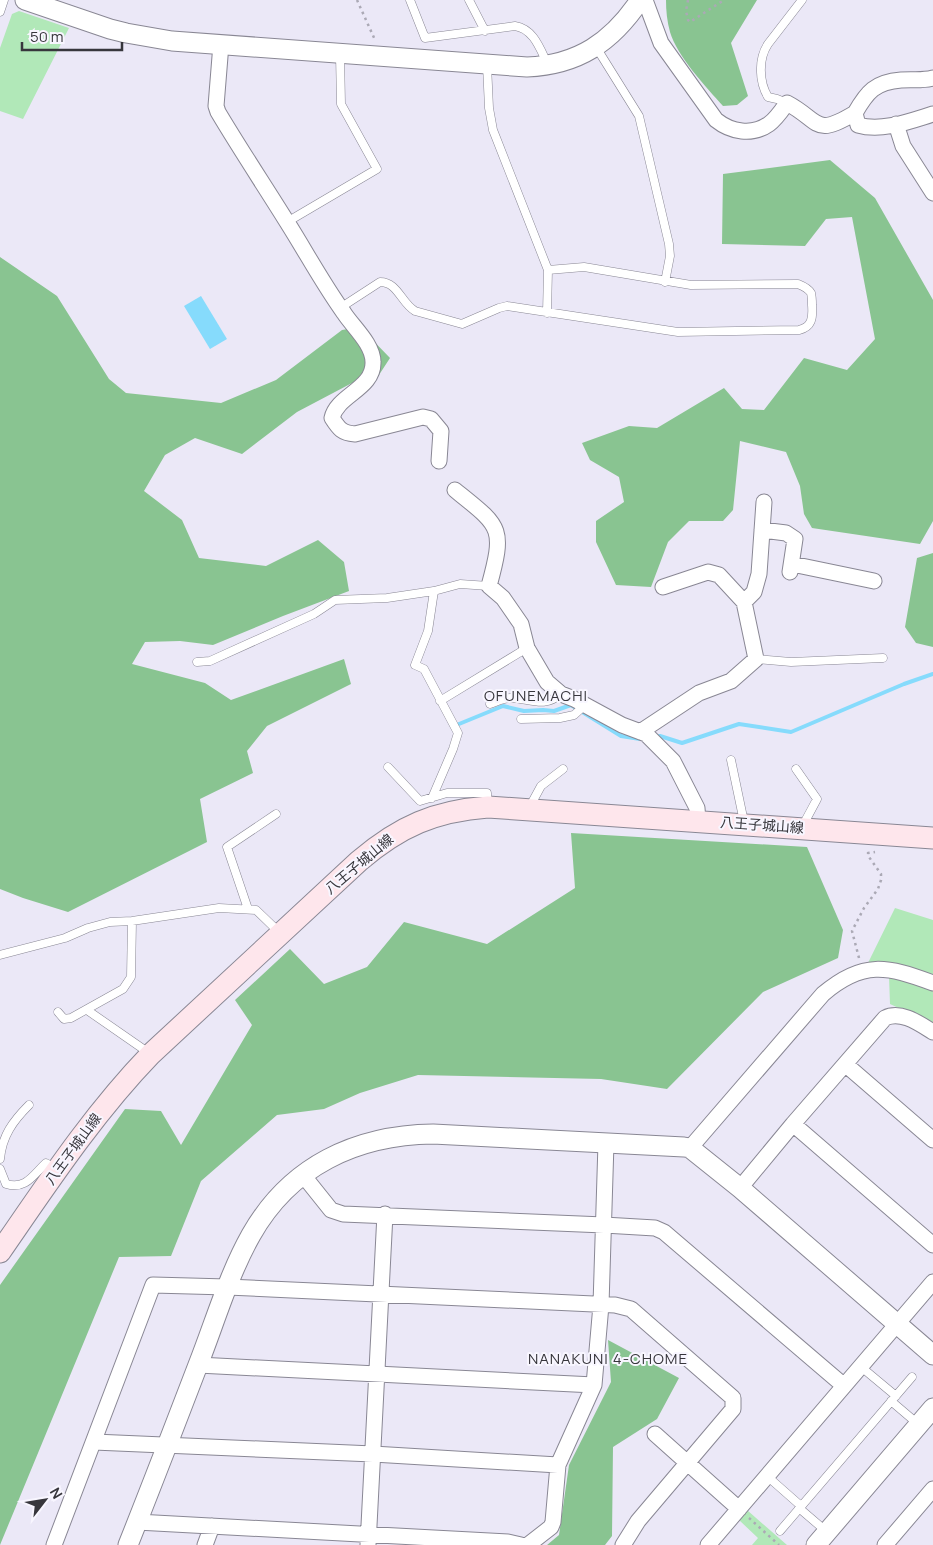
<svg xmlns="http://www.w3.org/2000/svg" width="933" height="1545" font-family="Manrope,'Noto Sans JP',sans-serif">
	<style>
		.green { fill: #b1e8b8 }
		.forest { fill: #89c491 }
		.water { fill: #86dbfc }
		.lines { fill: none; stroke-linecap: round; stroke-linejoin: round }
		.stream { stroke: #86dbfc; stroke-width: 4 }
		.service-casing { stroke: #898794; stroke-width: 9 }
		.minor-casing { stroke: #898794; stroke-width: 17 }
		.tertiary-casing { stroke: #898794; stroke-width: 21 }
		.secondary-casing { stroke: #898794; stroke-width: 23 }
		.path { stroke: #aba9b5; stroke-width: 2.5; stroke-dasharray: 2.5 4; stroke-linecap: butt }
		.service { stroke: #fff; stroke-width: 8 }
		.minor { stroke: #fff; stroke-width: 15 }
		.tertiary { stroke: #fff; stroke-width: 19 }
		.secondary { stroke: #fee6ec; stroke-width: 21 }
		.labels { text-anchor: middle; stroke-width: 4; stroke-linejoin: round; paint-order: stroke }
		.street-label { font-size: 14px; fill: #37363c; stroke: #f8f6ff }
		.neighbourhood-label { font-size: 15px; letter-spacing: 1px; fill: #37363c; stroke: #f8f6ff }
	</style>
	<rect width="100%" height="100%" fill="#ebe8f7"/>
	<path class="green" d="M19,11L69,28L23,119L0,111V48L12,14Z
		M895,908L933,920V1024L890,1004L889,976L867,965Z
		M747,1510L787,1545H752L758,1538L739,1520Z"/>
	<path class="forest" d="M666,0H757L731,43L748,96L737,105L723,106C706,87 677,56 670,32C667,21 666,11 666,0Z
		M830,160L875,198L933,300V521L920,544L812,528L804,514L800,486L786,452L740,441L733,510L723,521H689L668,542L651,587L616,585L596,542V521L624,502L619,477L590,460L582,443L629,426L657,428L724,388L742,409L764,410L804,358L847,370L875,339L852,217L826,219L805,246L722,244L723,174Z
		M0,257L57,296L109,379L126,393L221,403L276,380L342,330L360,327L390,358L377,378L352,383L297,412L242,454L195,438L165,455L144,491L182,520L199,558L266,566L318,540L344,562L349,591L283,616L213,645L180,641L145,642L132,664L205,683L231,700L344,659L351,684L267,726L247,751L253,773L200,799L207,842L68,912L23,898L0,889Z
		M933,553V647L916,643L905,627L917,558Z
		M571,833L807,847L843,930L838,958L763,992L667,1089L601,1079L418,1075L360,1093L324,1109L277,1115L201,1181L171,1256L119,1257L0,1545V1285L125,1109L161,1111L181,1145L252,1025L235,1000L290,949L324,984L367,967L404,922L487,944L575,888Z
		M608,1340L679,1378L657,1419L613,1447L612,1536L605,1545H547L559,1535L569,1465L611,1382Z"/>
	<path class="water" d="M201,296L227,339L210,349L184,306Z"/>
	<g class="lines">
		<path class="stream" d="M459,724L503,706L524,711L543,710L554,711L571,705L621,736L640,739
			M654,737L660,736L682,743L739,724L791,732L904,684L933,674"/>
		<g class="service-casing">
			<path id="service" d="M410,0L425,38L515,26C534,29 540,49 548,65
				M469,0L485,31
				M0,12L4,0
				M596,47L639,116L669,244L670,256L665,282
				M487,65L489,108L493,130L548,270L547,313
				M787,103L777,99L768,97C759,82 758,59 768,44L802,0
				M287,222L377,169L341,104L340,55
				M340,308L380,282C398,282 401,303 415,311L462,324L499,308L507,306L678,332L799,330C812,327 813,318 812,305C812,302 812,297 811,293C808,288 803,286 798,284L691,285L584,267L548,270
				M756,659L791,662L883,658
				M197,662L210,661L314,614L335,600L387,598L434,591L460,584L489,586
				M440,701L527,648
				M490,704C496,702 504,698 510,698C530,698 543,709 561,694
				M521,719L560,718L574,715L585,705
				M731,760L744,822
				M388,767L420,801L447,793H487L488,806
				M796,769L817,799L802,827
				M432,798L453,749L458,733L424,669L415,665L428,631L434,591
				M529,808L541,786L563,769
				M248,909L227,847L276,814
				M0,955L65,938L88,928L110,922L132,921L219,908L256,910L280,933
				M87,1010L149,1053
				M58,1012L64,1019L71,1018L123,989L131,977L132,921
				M0,1159C2,1136 13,1121 29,1105
				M0,1169L6,1184C26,1190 33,1175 46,1163L56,1169
				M860,1366L896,1396
				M891,1401L918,1424
				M767,1476L801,1506
				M799,1508L827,1532
				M780,1531L912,1377"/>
		</g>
		<g class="minor-casing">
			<path id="minor" d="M645,0L661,43L716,120C731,132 752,136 769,124C776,119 782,110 787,103C821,121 813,138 855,113
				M221,44L216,106L218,112C240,149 264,185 287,222C306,252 323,284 344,313C353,327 373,344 373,362C374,389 337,395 332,418C339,429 342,433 355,434L423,417L431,419L441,431L439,461
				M933,78C922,81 913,79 901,80C875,82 867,92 855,113L858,125C882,132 910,121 933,114
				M896,124L903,146L933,193
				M455,490C501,527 505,527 489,586L503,598L521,624L527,648L547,682L561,694L574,699L622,725L646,734L673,761L697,808L698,821
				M762,530L786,533L795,539L790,572
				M792,564L874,581
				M744,602L754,592L759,574L764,502
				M640,732L699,693L731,681L756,659L744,602L719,575L708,572L663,587
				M845,1064L933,1140
				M793,1124L933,1245
				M690,1148L823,994C863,960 887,966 933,983
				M303,1175L331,1210L343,1214L604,1225L655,1228L664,1232L843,1385
				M740,1188L793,1124L885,1018C901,1010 920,1024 933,1032
				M198,1365L594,1385
				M655,1434L739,1509
				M94,1442L373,1454L558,1465
				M137,1522L508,1542L521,1545
				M54,1545L153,1285L227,1287L615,1305L631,1309L733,1398V1409L638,1521L623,1545
				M205,1545L212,1526
				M368,1545L385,1214
				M528,1545L551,1527L553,1522L558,1465L594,1385L601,1305L606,1143
				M708,1545L933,1282
				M885,1545L933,1489"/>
		</g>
		<g class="tertiary-casing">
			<path id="tertiary" d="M25,0L110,29L126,33L172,41L527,67C578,65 612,42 640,0
				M128,1545C152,1485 175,1425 198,1365C215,1322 228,1276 251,1235C290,1166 356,1135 433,1134L684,1147L690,1148L740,1188L933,1355
				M816,1545L933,1408"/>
		</g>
		<g class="secondary-casing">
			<path id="secondary" d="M0,1252C47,1184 93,1114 151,1054L359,861C400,826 435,811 488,807L933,838"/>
		</g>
		<path class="path" d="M357,0L375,40
			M688,0L686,11L688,20L690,22L724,0
			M859,958L852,931L864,908L878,889L881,880V874L869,857L868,853L875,852
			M749,1518L779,1545"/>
		<use href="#service" class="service"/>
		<use href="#minor" class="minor"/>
		<use href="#tertiary" class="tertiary"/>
		<use href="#secondary" class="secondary"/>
	</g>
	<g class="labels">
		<g class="street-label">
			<text transform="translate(762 825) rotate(4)" y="5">八王子城山線</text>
			<text transform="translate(359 864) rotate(-40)" y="5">八王子城山線</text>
			<text transform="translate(73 1149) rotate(-54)" y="5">八王子城山線</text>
		</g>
		<g class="neighbourhood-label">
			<text x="536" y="701">OFUNEMACHI</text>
			<text x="608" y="1364">NANAKUNI 4-CHOME</text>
		</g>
	</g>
	<g transform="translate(45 1500) rotate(59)" stroke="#f8f6ff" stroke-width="4" paint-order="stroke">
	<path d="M0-4L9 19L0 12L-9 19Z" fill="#37363c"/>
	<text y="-8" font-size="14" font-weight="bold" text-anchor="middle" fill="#37363c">N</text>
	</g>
	<path d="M22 42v8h100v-8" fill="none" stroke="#37363c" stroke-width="2.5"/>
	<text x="30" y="42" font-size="15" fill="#37363c" stroke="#f8f6ff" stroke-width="4" paint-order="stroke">50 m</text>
</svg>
